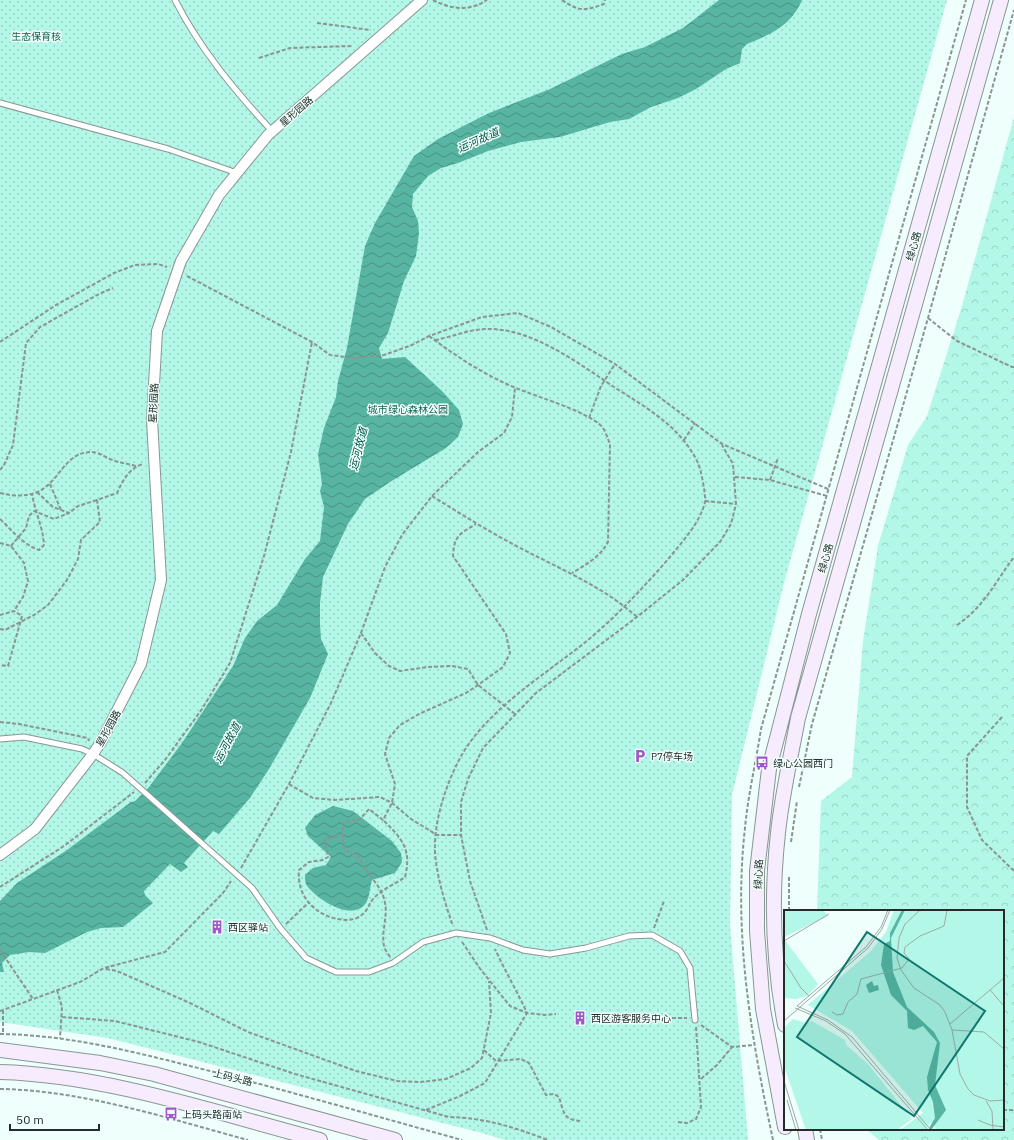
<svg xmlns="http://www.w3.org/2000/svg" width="1014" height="1140" font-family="'IBM Plex Sans','Noto Sans SC',sans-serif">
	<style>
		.forest { fill: url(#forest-crowns) }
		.park { fill: url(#park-dots) }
		.water { fill: url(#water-waves) }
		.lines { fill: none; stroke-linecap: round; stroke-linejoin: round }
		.service-casing { stroke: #899794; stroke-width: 7 }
		.minor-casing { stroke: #899794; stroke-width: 12 }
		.secondary-casing { stroke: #899794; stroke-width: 16 }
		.path { stroke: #8a9592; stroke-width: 2; stroke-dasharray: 4 2; stroke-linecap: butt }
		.service { stroke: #fff; stroke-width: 5 }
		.minor { stroke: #fff; stroke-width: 10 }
		.secondary { stroke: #f6ecfd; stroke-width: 14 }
		.labels { text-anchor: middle; stroke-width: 3; stroke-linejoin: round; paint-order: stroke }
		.park-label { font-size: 10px; fill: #166255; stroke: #effffb }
		.street-label { font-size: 10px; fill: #252b29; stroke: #effffb }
		.poi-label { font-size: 10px; fill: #252b29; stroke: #effffb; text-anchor: start }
		.water-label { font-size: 11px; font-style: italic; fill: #03574b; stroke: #effffb }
		.inset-road { fill: none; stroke: #9eaaa7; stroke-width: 1 }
		.view { fill: #0f766e; fill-opacity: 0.15; stroke: #0f766e; stroke-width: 2 }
		.inset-edge { fill: none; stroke: #252b29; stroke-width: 2 }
	</style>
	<defs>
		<pattern id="forest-crowns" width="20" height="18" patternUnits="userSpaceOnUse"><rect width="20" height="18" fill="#b2f7e7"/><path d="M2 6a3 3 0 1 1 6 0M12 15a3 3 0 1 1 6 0" fill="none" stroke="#99d4c6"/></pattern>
		<pattern id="park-dots" width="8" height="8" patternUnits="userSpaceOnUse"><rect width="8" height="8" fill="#b2f7e7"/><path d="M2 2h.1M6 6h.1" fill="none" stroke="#99d4c6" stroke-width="1.8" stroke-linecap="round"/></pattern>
		<pattern id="water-waves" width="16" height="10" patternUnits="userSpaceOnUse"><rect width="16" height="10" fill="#57b5a2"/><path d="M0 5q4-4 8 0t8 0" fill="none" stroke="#489384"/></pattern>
	</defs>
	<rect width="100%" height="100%" fill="#effffb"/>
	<path class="forest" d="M1014,117V1140H879L866,1129H1003V911H817L821,801L852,777L863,641L878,546L908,445L927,416L962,306Z"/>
	<path class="park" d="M0,0H947L784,583L732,795L730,925L748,1140H505L482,1133L108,1038L0,1022Z"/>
	<path class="water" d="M719,0H802C791,26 771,34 747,44L742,49L740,63L726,69L696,89L678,98L651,107L629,119L610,122L560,137L521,142L488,151L458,163L441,168L428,176L413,194L412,207L418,221L419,233L416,256L404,281L388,333L379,348L382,359L405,357L442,391L459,410L463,424L458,437L446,448L390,482L365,499L348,524L323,577L320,603V624L321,639L328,654L310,698L269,769L250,798L219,834L213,831L184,863L188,867L181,872L170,864L144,891L145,895L153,903L123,927L101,928L87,932L45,953L29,952L10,955L2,963L4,972H0V901L17,883L67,850L131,802L135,801L149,787L182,743L233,666L245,638L257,621L277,605L305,559L320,541L324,507L320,491L322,484L318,454L324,428L336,397L338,381L347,348L365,246L375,223L414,156L438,139L489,113L550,89L622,54L645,47L683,28Z
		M333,806L353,811L392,841L401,853L402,862L395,873L372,880C370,886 370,895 367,901C355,924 318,900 308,887C305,884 305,879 305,875L313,868L326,865L331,857L308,836L305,828L315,815Z"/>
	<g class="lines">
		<g class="service-casing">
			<path id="service" d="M175,0C200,49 235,91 272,131
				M0,103L168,149L237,173
				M0,739L24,737L82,749L93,754L123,773L252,888L280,928L306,958L336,972H369L393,963L423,942L456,933L490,938L523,950L550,954L586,948L629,936L652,935L680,951L690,968L695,1020"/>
		</g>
		<g class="minor-casing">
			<path id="minor" d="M0,855L35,829L93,754L101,742L141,664L161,580L152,420L157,331L181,261L219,195L268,135L422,0"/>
		</g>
		<g class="secondary-casing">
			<path id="secondary" d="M785,1025C773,962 771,896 778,833C782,794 791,756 798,718L1001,0
				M0,1050L100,1063L154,1074L395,1140
				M0,1072C106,1075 217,1113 320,1140
				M785,1127L763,1009L757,931V871L769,769L809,614L982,0
				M805,1129L807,1140"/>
		</g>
		<path class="path" d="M433,0C450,9 469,12 487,0
			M562,0C580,12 584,11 604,4L605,0
			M317,23L371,30
			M259,58L290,48L352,46
			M187,276L312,342L330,355L353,358L384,355L412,345L429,336L482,317L518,313L551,327L615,364L722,444L828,489
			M928,318L957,341L1012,367H1014
			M429,336C456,356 484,375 516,388C540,398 577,408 598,423C605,428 607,437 610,444L608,542C600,557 587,564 572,573
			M435,340C452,337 470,329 487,329C532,328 578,363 614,387C647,408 681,427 698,463C701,470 706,495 705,502C700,523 682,542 669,558C644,587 617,616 588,640C545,675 485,710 459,760C444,789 431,830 436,862C439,884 446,906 453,926
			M0,342L56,305L114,273L135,265L158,264L167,267
			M589,418L601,386L615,364
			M684,440L695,423
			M0,470L4,465L13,445L26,343L40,327L99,294L113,288
			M735,477L770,480L827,496
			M770,480L778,458
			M50,484L61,510
			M37,492L53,507L69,513L78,506L97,500
			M0,493C62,508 53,452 92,452C99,452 108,459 115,461C122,463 129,464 136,466
			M432,496C464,516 496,536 530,553C567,572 606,589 637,617
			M705,501L736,504
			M0,519C13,531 22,544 39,550L44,545C43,527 35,512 32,494
			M0,543L11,546L24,563L28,581L23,597L14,611
			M11,546L26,528L29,516L34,511L54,519L69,513
			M0,615L14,611L22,616L8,666L0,665
			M957,625C983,608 996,581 1014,557
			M0,629L5,630L34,615L48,605L67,580L78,559L81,540L100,522L97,500L117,493C123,480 129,468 143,464
			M361,633L375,653L389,666L400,671L428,667L452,666L468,669L478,685L515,714
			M1002,717L967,756V807L982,840L1014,871
			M0,722L19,724L88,738L89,741
			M145,783L165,760L202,709L230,663L264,556L291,452L312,342
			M289,784L313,798L335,800L380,797L392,803L411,819L437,835H461
			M799,787L812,724L928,318L1014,10
			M343,835L325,839L328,857L323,860L309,862L299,870C297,894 311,911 333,918C341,920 349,921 357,918C370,911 367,905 374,898C382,889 396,884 405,877C412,850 402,838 383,820
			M791,842L797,801
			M241,868L289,784L331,703L361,633L385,567L402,535L432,496L478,452L504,433L512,417L515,388
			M0,887L64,846L134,792
			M789,911V876
			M286,924L308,903
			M654,928L664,901
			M487,930L470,881L461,835V802L468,779L483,748L536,693L637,617L683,580L720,542L731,524L736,504L733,464L722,445
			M462,942L481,970L510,1006L527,1013L545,1015L556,1014
			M0,950L33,999
			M390,957C388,953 384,949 384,946C381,932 388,916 385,903C382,884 365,875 360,858L344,849L342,823L360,819L369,809L383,820L392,803L395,784L385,754L389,738L400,725L419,714L466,693L478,685L503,667L510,653L506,634L453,556C454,536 459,534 476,524
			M106,969L117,971L190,1003L248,1032L356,1071L397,1081L421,1082L446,1079L471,1068L482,1058L491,1013L489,981
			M57,990L62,1007L60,1038
			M3,1010V1034
			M0,1011L80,982L104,968L165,952L223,893L231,881
			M62,1017L115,1021L199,1042L295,1074L449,1117C486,1118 513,1127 548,1140
			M654,1018H687
			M701,1025L732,1047L754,1045
			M0,1034C69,1035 135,1052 202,1069C289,1091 375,1116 462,1140
			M484,1050L496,1061L521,1059L529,1063L546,1095L554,1094L559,1097C564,1113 563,1120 582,1121
			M701,1079L717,1065L732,1047
			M0,1089C82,1090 170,1119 248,1140
			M426,1110L460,1096L485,1083L527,1013C517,991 505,971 495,949
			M1003,1110H1014
			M678,1122L687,1123L696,1119L701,1107L696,1027
			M820,1129L822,1140
			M773,1140C751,1037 733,933 745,828C748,795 756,762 761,729L966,0"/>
		<use href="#service" class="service"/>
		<use href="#minor" class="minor"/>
		<use href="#secondary" class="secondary"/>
	</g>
	<defs>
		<g id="parking-bare" transform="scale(1.08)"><path d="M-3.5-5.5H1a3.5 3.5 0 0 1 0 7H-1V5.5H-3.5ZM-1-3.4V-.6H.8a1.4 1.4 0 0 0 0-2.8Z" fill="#a156c9" stroke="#effffb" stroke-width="2.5" paint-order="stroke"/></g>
		<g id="bus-bare" transform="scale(1.08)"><path d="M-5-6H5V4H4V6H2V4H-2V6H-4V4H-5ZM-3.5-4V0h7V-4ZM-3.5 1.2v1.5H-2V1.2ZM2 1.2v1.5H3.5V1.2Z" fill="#a156c9" stroke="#effffb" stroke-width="2.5" paint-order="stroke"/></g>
		<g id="building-bare" transform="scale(1.08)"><path d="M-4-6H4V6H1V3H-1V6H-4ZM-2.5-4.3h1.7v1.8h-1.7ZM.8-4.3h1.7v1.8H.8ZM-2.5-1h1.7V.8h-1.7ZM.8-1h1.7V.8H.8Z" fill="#a156c9" stroke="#effffb" stroke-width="2.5" paint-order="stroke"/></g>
	</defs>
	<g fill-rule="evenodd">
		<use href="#parking-bare" x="640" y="756"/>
		<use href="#bus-bare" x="762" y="763"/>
		<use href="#building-bare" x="217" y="927"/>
		<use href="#building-bare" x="580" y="1018"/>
		<use href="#bus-bare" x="171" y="1114"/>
	</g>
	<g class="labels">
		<g class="park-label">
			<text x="36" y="40">生态保育核</text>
			<text x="408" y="413">城市绿心森林公园</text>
		</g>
		<g class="street-label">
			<text transform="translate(296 111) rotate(-41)" y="4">星形园路</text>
			<text transform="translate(913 246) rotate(-74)" y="4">绿心路</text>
			<text transform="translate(153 403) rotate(-87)" y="4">星形园路</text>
			<text transform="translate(825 558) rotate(-74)" y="4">绿心路</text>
			<text transform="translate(108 728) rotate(-61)" y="4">星形园路</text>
			<text transform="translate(758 874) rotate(-88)" y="4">绿心路</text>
			<text transform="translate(233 1077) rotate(14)" y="4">上码头路</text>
		</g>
		<g class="poi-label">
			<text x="651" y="760">P7停车场</text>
			<text x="773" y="767">绿心公园西门</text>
			<text x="228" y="931">西区驿站</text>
			<text x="591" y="1022">西区游客服务中心</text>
			<text x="182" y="1118">上码头路南站</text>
		</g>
		<g class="water-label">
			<text transform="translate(478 140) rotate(-24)" y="4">运河故道</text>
			<text transform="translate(358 449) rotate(-76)" y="4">运河故道</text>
			<text transform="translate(227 743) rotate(-62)" y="4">运河故道</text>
		</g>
	</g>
	<g transform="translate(784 910)">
		<rect width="220" height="220" fill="#effffb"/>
		<path d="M9,109L22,113L28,111L61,130L62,135L84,154L128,209L113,220H22L0,156V118Z" fill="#b2f7e7"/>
		<path d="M0,0H39L44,6L0,27ZM110,0H220V220H153L147,212L141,220H116L139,203L68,121L24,95L87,41L102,22ZM0,29L34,74L23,86L12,89L0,88Z" fill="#b2f7e7"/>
		<path d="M118,0H121L107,28L109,62L123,97L150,122L156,133L151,175L162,200L147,220H144L151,208L149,192L144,180L143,167L153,132L139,116L130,120L124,118L123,101L107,85L97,55L100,34L106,31V23ZM88,71L90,76L94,75L95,80L85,83L82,75Z" fill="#57b5a2"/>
		<path class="inset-road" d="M136,0L121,14L115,28L113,48L117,60L130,78L156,95L161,102L168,120L176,164L184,179L190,185L206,191L220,190M0,31L45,4M0,51L17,78L25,86M206,80L220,96M13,96L44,110L68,127L147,220M13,96L82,37L97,17L104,0M11,98L42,111L61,124L144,220M48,102L53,105L59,104L64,92L73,84L77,69L118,58L125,49L120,43L121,37L136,26L160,16L163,0M0,111L84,38L98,19L106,0M166,114L220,68M168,120L200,122L220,139M0,171L15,220M3,190L12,220M202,191L208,201L209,220M194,210L206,215L220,217"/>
		<path class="view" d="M83,22L201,101L130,206L13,127Z"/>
		<rect width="220" height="220" class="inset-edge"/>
	</g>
	<path d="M10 1124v6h89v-6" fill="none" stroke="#252b29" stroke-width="2"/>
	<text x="16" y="1124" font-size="12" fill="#252b29" stroke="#effffb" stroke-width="3" paint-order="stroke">50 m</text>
</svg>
